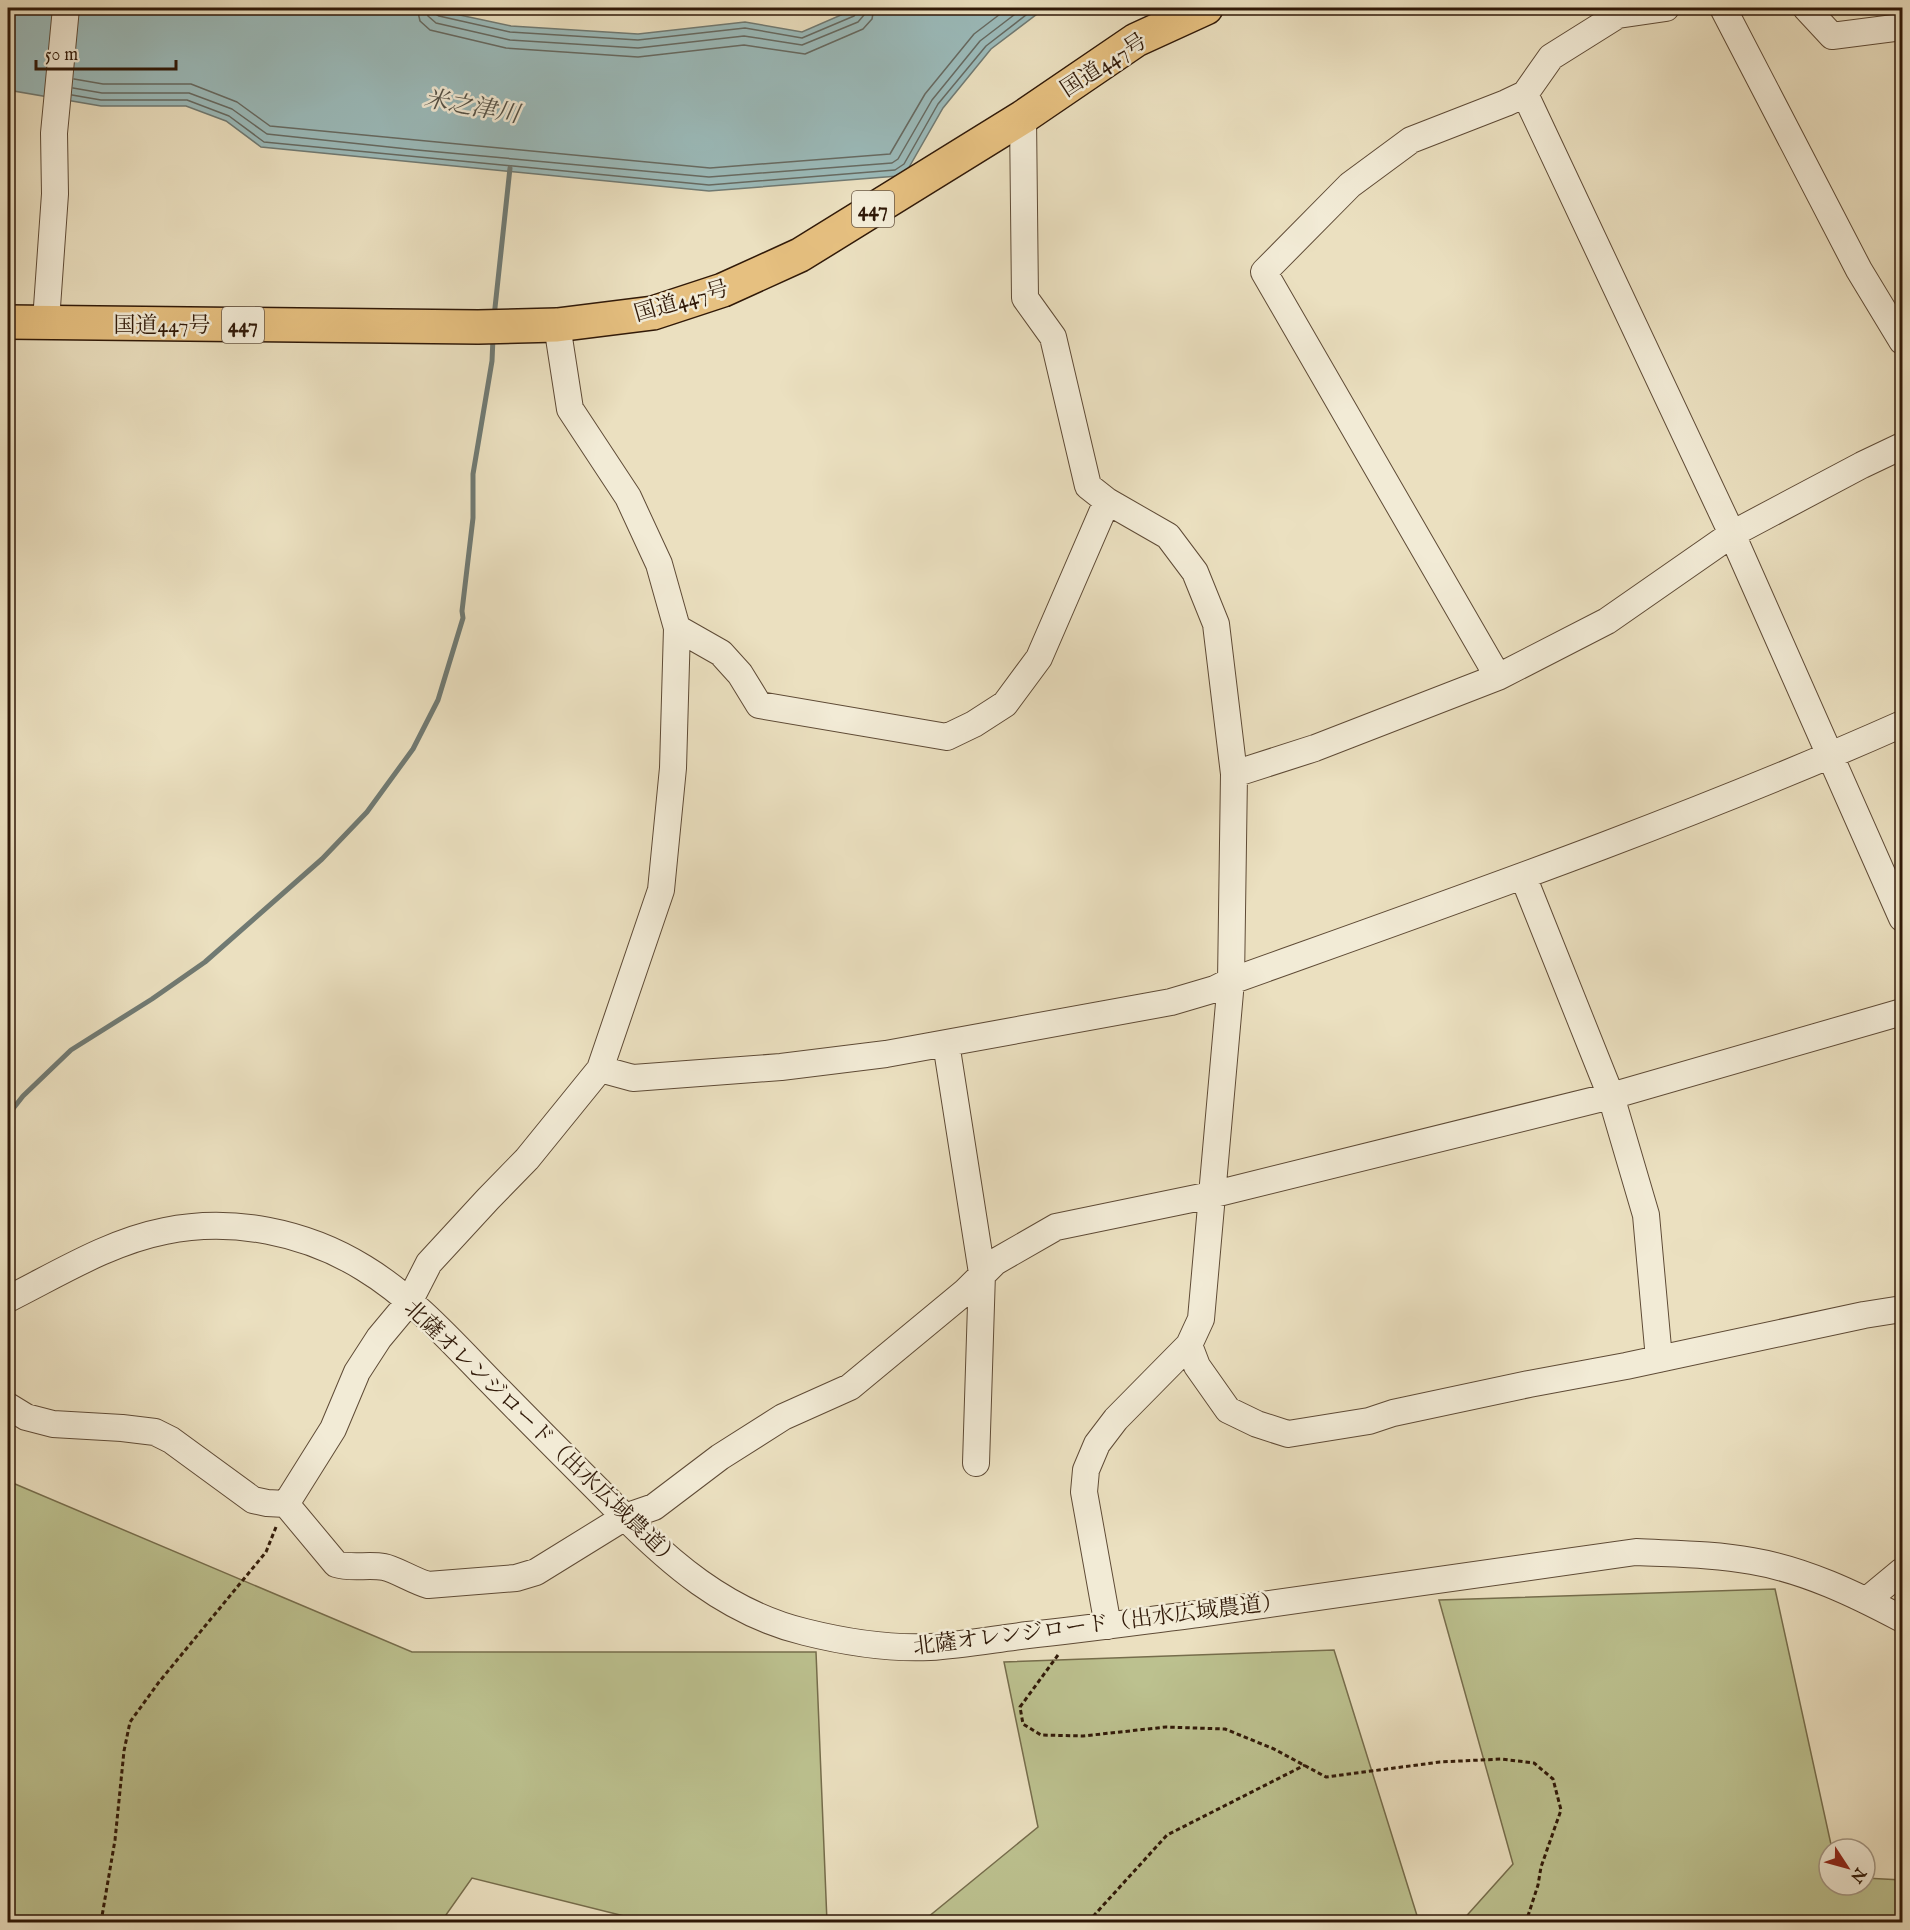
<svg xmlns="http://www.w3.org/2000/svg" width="1910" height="1930" font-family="'IM FELL English','Noto Serif JP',serif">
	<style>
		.green { fill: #bcc18f; stroke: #766d4c; stroke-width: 1.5 }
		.water { fill: #9bbbbb; stroke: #707a73; stroke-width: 1.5 }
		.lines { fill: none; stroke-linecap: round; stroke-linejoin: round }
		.shore { stroke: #666a62; stroke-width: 1.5 }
		.stream { stroke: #707a73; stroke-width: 5 }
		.minor-casing { stroke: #5f4b36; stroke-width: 28 }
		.highway-casing { stroke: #301908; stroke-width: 36 }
		.path { stroke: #301908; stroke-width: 3; stroke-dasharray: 4.5 3; stroke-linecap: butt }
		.minor { stroke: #f2ebd6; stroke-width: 26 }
		.highway { stroke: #e6c080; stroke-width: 33 }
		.labels { text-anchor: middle; stroke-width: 5; stroke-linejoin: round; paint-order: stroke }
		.shield { fill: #f2ebd6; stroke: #6a5846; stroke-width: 1.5 }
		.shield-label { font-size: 21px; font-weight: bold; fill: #301908 }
		.street-label { font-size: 22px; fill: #301908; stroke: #f2ebd6 }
		.water-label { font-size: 24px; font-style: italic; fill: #555247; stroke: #f2ebd6 }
	</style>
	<rect width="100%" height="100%" fill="#ebe0c0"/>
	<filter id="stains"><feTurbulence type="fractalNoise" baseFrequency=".00333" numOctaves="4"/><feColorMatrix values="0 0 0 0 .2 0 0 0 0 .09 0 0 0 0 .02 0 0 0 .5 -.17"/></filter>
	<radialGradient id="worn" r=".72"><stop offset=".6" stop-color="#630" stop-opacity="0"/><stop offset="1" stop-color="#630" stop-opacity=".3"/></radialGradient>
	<path class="green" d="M8,1481L412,1652H816L827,1922H648L472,1878L441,1922H8Z
		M1775,1589L1832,1849H1829V1885H1865V1878L1902,1880V1922H1461L1513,1864L1439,1600Z
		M1334,1650L1419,1922H922L1038,1827L1004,1662Z"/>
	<path class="water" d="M8,8H427L511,26L638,34L745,22L802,32L857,8H1045L991,49L943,108L908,169L898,176L709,191L261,147L226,121L186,106H101L8,90Z"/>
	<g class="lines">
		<path class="shore" d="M417,8L420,21L430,30L506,48L638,57L744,45L805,54L863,29L872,19L874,8
			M426,8L428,16L436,23L510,40L638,48L744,36L802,45L858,22L864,15L865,8
			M434,8V13L439,16L510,32L638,40L745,28L802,38L854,16L857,12L858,8
			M74,79L103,84H191L237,102L270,126L710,168L890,154L925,94L974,34L1008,8
			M73,88L102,93H189L232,109L267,134L417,150L709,177L892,163L898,159L932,100L980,41L1023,8
			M72,95L101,100H187L229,116L264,142L709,185L895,170L904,164L938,104L986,46L1035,8"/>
		<path class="stream" d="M494,317L510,168
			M8,1115L23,1096L71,1050L152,999L205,962L322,859L367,812L413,749L438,700L463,618L462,611L473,518V474L492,361L493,338"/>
		<g class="minor-casing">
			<path id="minor" d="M1723,8L1859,270L1902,341
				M1806,8L1832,36L1902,27
				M1525,94L1732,534L1902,918
				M1023,117L1025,298L1053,337L1088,486L1107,501L1168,536L1195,572L1216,624L1234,774L1231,981L1201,1319L1189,1345L1116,1419L1097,1444L1086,1470L1084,1492L1108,1626
				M46,321L55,194L54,133L66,8
				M677,628L721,653L740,674L759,705L947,737L974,724L1005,704L1039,658L1107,501
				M1498,677L1264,272L1350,185L1411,140L1506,103L1525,94L1551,57L1618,15L1666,8
				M1234,774L1315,748L1498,677L1607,621L1732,534L1862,465L1902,446
				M1523,876L1611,1096L1646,1215L1659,1359
				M946,1043L982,1273L976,1463
				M600,1069L633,1078L781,1067L886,1054L1171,1002L1215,989L1231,981C1457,900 1684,821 1902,724
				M8,1299C58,1274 109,1242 165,1231C232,1217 306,1232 364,1268C412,1297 452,1342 491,1382C531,1423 572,1464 612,1504C667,1561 726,1613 805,1632C845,1642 887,1649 930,1647C962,1645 995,1639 1028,1635C1085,1629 1142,1621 1198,1614C1344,1593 1490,1573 1636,1552C1675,1554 1714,1554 1752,1561C1805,1570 1855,1594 1902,1619
				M1189,1345L1197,1366L1228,1410L1257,1424L1288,1434L1369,1421L1393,1413L1529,1384L1626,1366L1864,1315L1902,1309
				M8,1406L26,1417L53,1424L122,1428L155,1432L171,1440L253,1500L267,1503L286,1504L336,1564C352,1569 368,1564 384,1567C395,1569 414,1581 428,1585L516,1578L536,1572L625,1517L654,1507L720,1457L783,1417L850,1387L966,1291L995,1262L1056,1227L1211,1195L1611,1096L1902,1012
				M286,1504L333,1429L357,1372L379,1338L409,1302L429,1263L488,1199L527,1159L600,1069L661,890L673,768L677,628L659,564L628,497L570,409L557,325
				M1867,1600L1902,1571"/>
		</g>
		<g class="highway-casing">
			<path id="highway" d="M8,322L478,327L557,325L653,313L723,290L800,255L1023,117L1136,40L1206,8"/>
		</g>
		<path class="path" d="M1058,1655L1020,1707L1023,1724L1041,1735L1083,1736L1166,1727L1225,1729L1274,1749L1326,1777L1440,1762L1501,1759L1534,1763L1553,1779L1561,1810L1541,1867L1538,1885L1526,1922
			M101,1922L115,1840L124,1751L130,1722L159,1682L266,1552L276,1527
			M1088,1922L1167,1835L1305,1765"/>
		<use href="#minor" class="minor"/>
		<use href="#highway" class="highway"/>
	</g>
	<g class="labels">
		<g class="shield">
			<rect x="852" y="191" width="42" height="36" rx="4.5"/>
			<rect x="222" y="307" width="42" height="36" rx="4.5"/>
		</g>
		<g class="shield-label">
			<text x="873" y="216">447</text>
			<text x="243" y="332">447</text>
		</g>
		<g class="street-label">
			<text transform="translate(1103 64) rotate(-33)" y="8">国道447号</text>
			<text transform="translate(681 300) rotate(-16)" y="8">国道447号</text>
			<text x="162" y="332">国道447号</text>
			<text transform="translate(543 1433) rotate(44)" y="8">北薩オレンジロード（出水広域農道）</text>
			<text transform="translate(1098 1623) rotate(-7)" y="8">北薩オレンジロード（出水広域農道）</text>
		</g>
		<g class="water-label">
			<text transform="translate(472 106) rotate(10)" y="8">米之津川</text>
		</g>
	</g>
	<rect width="1910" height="1930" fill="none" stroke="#ebe0c0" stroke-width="30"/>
	<rect x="9" y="9" width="1892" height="1912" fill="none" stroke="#301908" stroke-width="3"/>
	<rect x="15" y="15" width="1880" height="1900" fill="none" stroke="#301908" stroke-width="1.5"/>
	<g transform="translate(1847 1867) rotate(126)"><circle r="28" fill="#f2ebd6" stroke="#a49784" stroke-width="1.5"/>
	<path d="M0-4.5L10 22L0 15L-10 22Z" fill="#8f2418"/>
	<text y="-9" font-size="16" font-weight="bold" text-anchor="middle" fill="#301908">N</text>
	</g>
	<path d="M36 60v9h140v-9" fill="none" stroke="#301908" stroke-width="3"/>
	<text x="45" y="60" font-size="18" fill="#301908" stroke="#f2ebd6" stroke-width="4.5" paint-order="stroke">50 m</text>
	<rect width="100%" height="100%" filter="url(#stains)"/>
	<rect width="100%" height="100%" fill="url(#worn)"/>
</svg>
